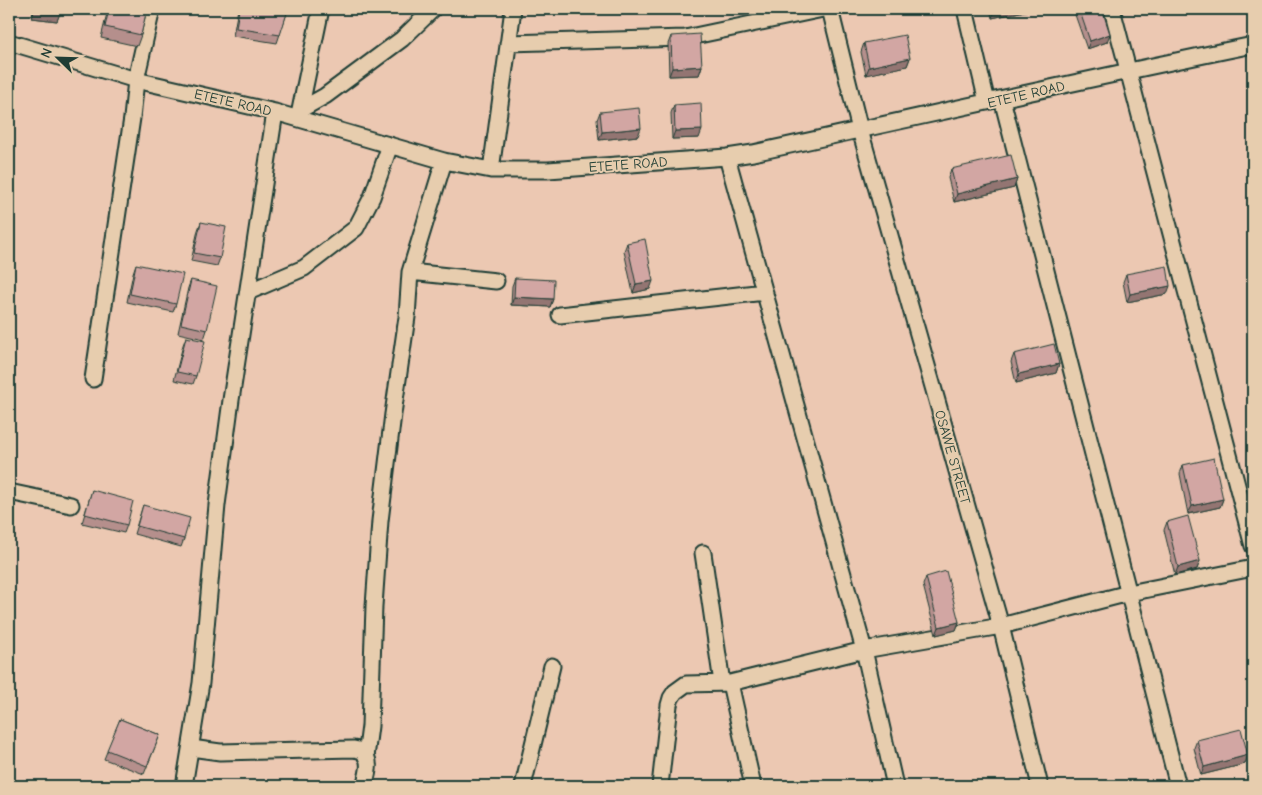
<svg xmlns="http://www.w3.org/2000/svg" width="1262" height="795" font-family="'Comic Neue',sans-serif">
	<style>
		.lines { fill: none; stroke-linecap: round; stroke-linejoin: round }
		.minor-casing { stroke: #1f3d34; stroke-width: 19 }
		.minor { stroke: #e7cdae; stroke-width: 15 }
		.wall { fill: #b58f8c; stroke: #1f3d34 }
		.shaded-wall { fill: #937472; stroke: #1f3d34 }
		.building { fill: #d2a6a3; stroke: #1f3d34 }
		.labels { text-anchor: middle; stroke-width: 4; stroke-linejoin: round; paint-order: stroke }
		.street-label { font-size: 14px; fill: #1f3d34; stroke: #e7cdae }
	</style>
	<rect width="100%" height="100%" fill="#ecc8b2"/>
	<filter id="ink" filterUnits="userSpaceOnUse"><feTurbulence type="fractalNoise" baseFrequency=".02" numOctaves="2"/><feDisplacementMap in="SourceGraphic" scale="10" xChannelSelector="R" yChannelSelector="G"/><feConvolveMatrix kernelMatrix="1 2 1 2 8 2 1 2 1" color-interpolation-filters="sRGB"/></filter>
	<g filter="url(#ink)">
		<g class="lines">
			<g class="minor-casing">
				<path id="minor" d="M830,9L860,130L1001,626L1040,786
					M965,9L987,102
					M1112,9L1253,546
					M9,42L136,80L275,112L444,161L491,170H548L727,157L753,153C920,117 1086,79 1253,45
					M508,43L685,38L823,9
					M1002,99L1178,786
					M300,110L325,96L402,39L433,9
					M299,115L321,9
					M727,157L864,650L895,786
					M491,170L513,9
					M410,272L496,281
					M248,292L304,268L356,228L372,197L390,145
					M560,315L765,292
					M93,379L132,118L136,80L152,9
					M9,492L71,505
					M703,553L722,683
					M730,683L753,786
					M191,748L220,752L354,749C357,750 360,750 362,751C373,760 367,776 364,786
					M366,757L370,726L374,606L380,521L393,414L407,317L410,272L444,161
					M184,786L201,683L217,505L231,400L275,112
					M523,786L552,666
					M660,786L669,705L671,698L675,692L686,684L730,683L864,650L1001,626L1129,593L1253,568"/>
			</g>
			<use href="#minor" class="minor"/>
		</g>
		<path class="wall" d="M33,9H61L57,21L32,18Z
			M108,9H147L141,35L137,46L101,38Z
			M238,9H283L288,10L277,43L233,36Z
			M990,9H1034L992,18Z
			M1073,9H1102L1107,42L1087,49Z
			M671,36L702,66L699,75L669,76L668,44Z
			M864,43L910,58L907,66L866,75L861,52Z
			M674,105L699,138L672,139L671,113Z
			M600,112L638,136L599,140L597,120Z
			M951,169L1017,179L1014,188L954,202L948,178Z
			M201,222L220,258L217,266L191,261L198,230Z
			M627,243L650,289L633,293L624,251Z
			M136,264L176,304L173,312L127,302L133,273Z
			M1126,274L1167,294L1127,302L1123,282Z
			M515,278L553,299L550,307L511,305L512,286Z
			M191,280L207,330L204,339L178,333L188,288Z
			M186,337L196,376L193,384L174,380L183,345Z
			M1014,354L1059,364L1056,373L1016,383L1011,362Z
			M1183,465L1223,499L1220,507L1188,514L1180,474Z
			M92,490L127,525L124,533L82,523Z
			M143,505L184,539L181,547L134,534Z
			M1167,522L1200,561L1197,569L1175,575L1164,530Z
			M926,577L959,622L956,630L936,635L923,585Z
			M120,719L160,735L144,774L104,759Z
			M1197,740L1248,755L1245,764L1201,775L1194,748Z"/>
		<path class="shaded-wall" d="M35,9H46L61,11L57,21L32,18Z
			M1000,9H1034L992,18L995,10Z
			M1110,34L1107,42L1087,49L1090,41Z
			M910,58L907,66L866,75L869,67Z
			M702,66L699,75L669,76L672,68Z
			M641,128L638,136L599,140L602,132Z
			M702,130L699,138L672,139L675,131Z
			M1017,179L1014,188L954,202L957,194Z
			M653,281L650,289L633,293L636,284Z
			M1170,286L1167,294L1127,302L1130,294Z
			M514,297L553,299L550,307L511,305Z
			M1059,364L1056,373L1016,383L1019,374Z
			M1223,499L1220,507L1188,514L1192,506Z
			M1200,561L1197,569L1175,575L1178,567Z
			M959,622L956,630L936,635L939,627Z
			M1248,755L1245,764L1201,775L1204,767Z"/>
		<path class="building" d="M46,9H61V11Z
			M109,9H147L141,35L105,27Z
			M239,9H283L288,10L280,35L236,28Z
			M1079,9H1102L1110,34L1090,41Z
			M700,34L702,66L672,68L671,36Z
			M905,35L910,58L869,67L864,43Z
			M701,103L702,130L675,131L674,105Z
			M639,108L641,128L602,132L600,112Z
			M1011,155L1017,179L957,194L951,169Z
			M201,222L226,227L220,258L194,253Z
			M645,239L653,281L636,284L627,243Z
			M136,264L183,274L176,304L130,294Z
			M1167,266L1170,286L1130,294L1126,274Z
			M515,278L554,280L553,299L514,297Z
			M191,280L217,286L207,330L181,324Z
			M186,337L205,341L196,376L177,372Z
			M1054,344L1059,364L1019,374L1014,354Z
			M1214,458L1223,499L1192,506L1183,465Z
			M92,490L133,501L127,525L85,514Z
			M143,505L190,518L184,539L137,526Z
			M1188,516L1200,561L1178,567L1167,522Z
			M946,571L959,622L939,627L926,577Z
			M120,719L160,735L147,766L107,750Z
			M1241,729L1248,755L1204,767L1197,740Z"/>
	</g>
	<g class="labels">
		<g class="street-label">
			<text transform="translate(1026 94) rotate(-13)" y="5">ETETE ROAD</text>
			<text transform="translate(233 102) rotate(13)" y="5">ETETE ROAD</text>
			<text transform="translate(628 164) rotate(-4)" y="5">ETETE ROAD</text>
			<text transform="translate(953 457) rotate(74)" y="5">OSAWE STREET</text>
		</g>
	</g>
	<rect width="1262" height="795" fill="none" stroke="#e7cdae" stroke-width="30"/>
	<rect x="15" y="15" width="1232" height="765" fill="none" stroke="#1f3d34" stroke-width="2" filter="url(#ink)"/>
	<g transform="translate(58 58) rotate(293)" stroke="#e7cdae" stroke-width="4" paint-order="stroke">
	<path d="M0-4L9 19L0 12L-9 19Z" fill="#1f3d34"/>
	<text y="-8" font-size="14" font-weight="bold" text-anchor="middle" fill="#1f3d34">N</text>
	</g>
</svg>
